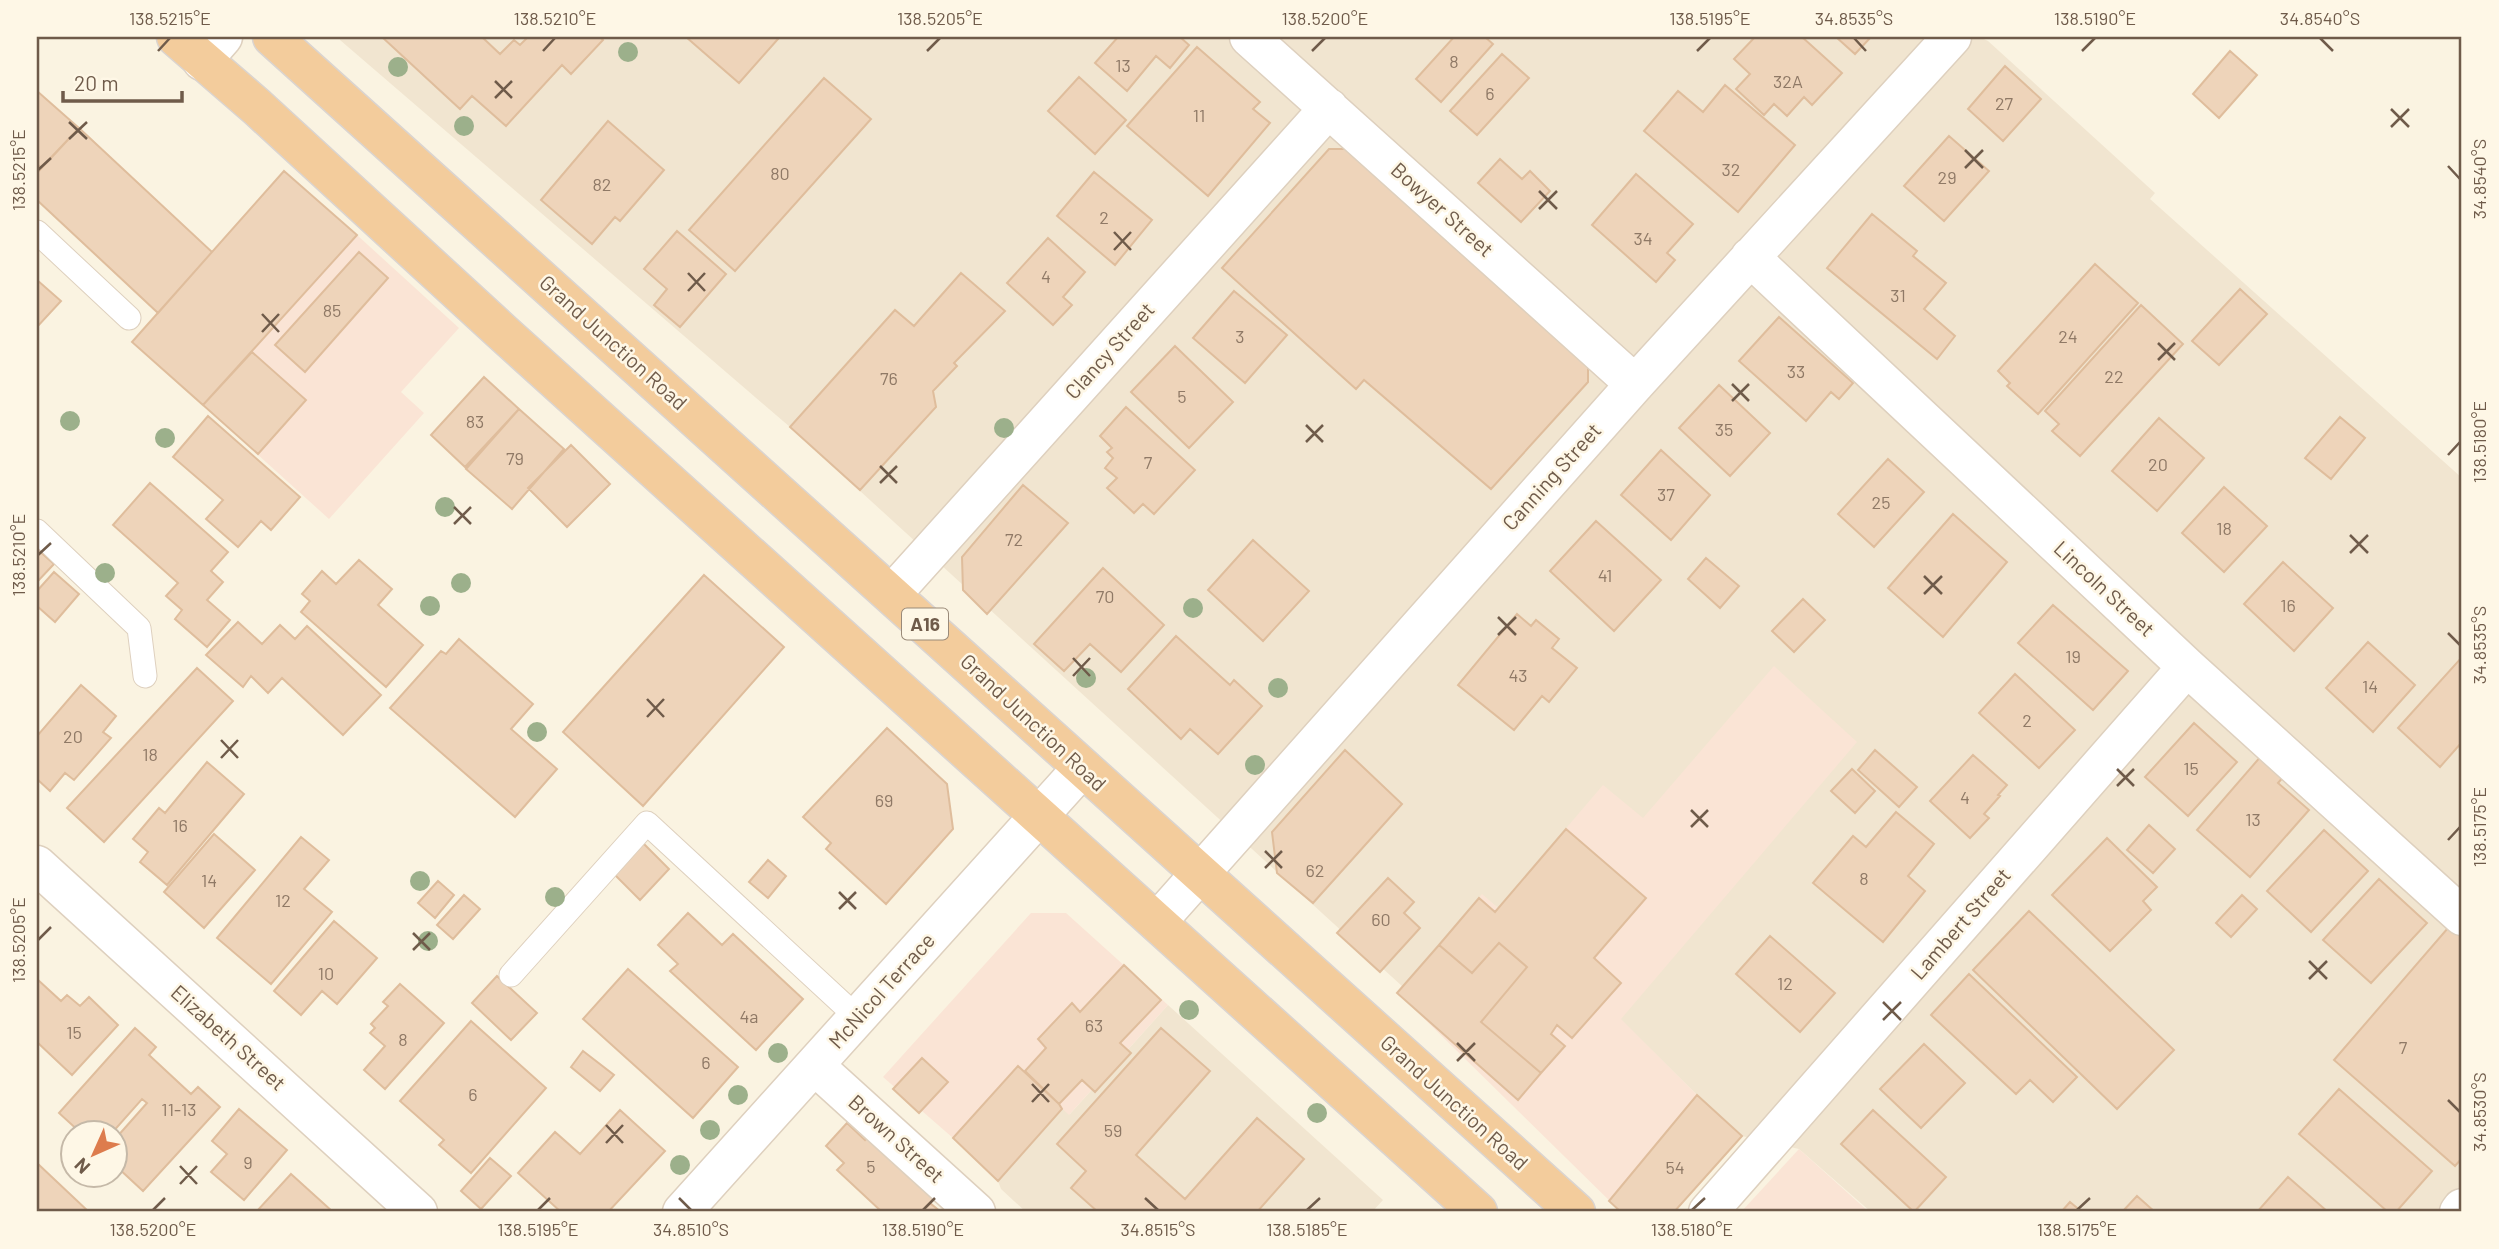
<svg xmlns="http://www.w3.org/2000/svg" width="2499" height="1249" font-family="Barlow,sans-serif">
	<style>
		.residential { fill: #f1e5d0 }
		.commercial { fill: #fae4d5 }
		.building { fill: #eed4ba; stroke: #dfbd9c; stroke-width: 2 }
		.lines { fill: none; stroke-linecap: round; stroke-linejoin: round }
		.service-casing { stroke: #ded0be; stroke-width: 25 }
		.minor-casing { stroke: #ded0be; stroke-width: 41 }
		.tertiary-casing { stroke: #ded0be; stroke-width: 41 }
		.trunk-casing { stroke: #dad4d0; stroke-width: 41 }
		.service { stroke: #fff; stroke-width: 23 }
		.minor { stroke: #fff; stroke-width: 38 }
		.tertiary { stroke: #fff; stroke-width: 38 }
		.trunk { stroke: #f3cc9c; stroke-width: 38 }
		.tree { fill: #9cb08b }
		.ticks { fill: none; stroke: #6f5b4a; stroke-width: 2.5 }
		.labels { text-anchor: middle; stroke-width: 5; stroke-linejoin: round; paint-order: stroke }
		.number-label { font-size: 18px; fill: #8f7966 }
		.shield { fill: #fef7e6; stroke: #9a8a79; stroke-width: 2 }
		.shield-label { font-size: 19px; font-weight: bold; fill: #6f5b4a }
		.street-label { font-size: 21px; fill: #6f5b4a; stroke: #fef7e6 }
		.neatline { fill: none; stroke: #6f5b4a; stroke-width: 2.5 }
		.ticks-label { font-size: 18px; text-anchor: middle; fill: #6f5b4a }
	</style>
	<rect width="100%" height="100%" fill="#faf3e1"/>
	<path class="residential" d="M340,37H1980L1988,41L2155,193L2150,199L2462,478V1212H1871L1799,1149L1742,1136L1697,1095L1621,1020L1516,887L1498,908L1482,895L1403,987L790,427L340,40Z
		M1168,1005L1383,1200L1372,1212H1026L1001,1189L998,1181L953,1138L1018,1066L1070,1114Z"/>
	<path class="commercial" d="M357,235L459,328L401,392L424,413L329,519L203,405Z
		M1774,666L1857,742L1621,1019L1697,1095L1742,1136L1674,1212H1621L1398,993L1482,894L1498,908L1603,785L1643,818Z
		M1031,913H1066L1168,1005L1069,1115L1017,1066L953,1138L883,1077Z
		M1799,1149L1869,1212H1741Z"/>
	<path class="building" d="M382,37H482L500,54L514,40L520,45L528,37H600L603,40L571,74L562,65L506,126L472,96L460,109Z
		M686,37H776L778,39L739,83Z
		M1118,37H1180L1189,45L1170,68L1156,56L1127,91L1095,63Z
		M1454,37H1485L1493,44L1441,102L1416,79Z
		M1755,37H1802L1842,73L1812,105L1804,97L1787,116L1774,104L1764,115L1736,89L1750,74L1734,59Z
		M1836,37H1871L1855,54Z
		M1197,47L1260,102L1253,109L1270,123L1208,196L1127,126Z
		M2230,51L2257,75L2219,118L2193,94Z
		M1502,54L1529,78L1477,135L1450,111Z
		M2005,66L2041,99L2003,141L1968,109Z
		M1079,77L1126,120L1095,154L1048,111Z
		M824,78L871,119L735,271L689,230Z
		M1725,85L1795,145L1738,212L1644,131L1678,91L1703,112Z
		M37,91L79,128L41,168L37,164Z
		M608,121L664,170L620,221L615,217L592,244L541,200Z
		M79,128L212,252L158,313L37,200V173Z
		M1949,136L1989,171L1944,221L1904,186Z
		M1329,149H1352L1588,356V382L1491,489L1364,380L1356,389L1222,268Z
		M1500,159L1522,179L1530,171L1550,191L1521,222L1478,183Z
		M284,171L357,235L203,405L132,342Z
		M1094,172L1152,220L1115,265L1057,216Z
		M1636,174L1693,224L1667,253L1675,260L1656,282L1592,225Z
		M1872,214L1917,251L1913,256L1946,283L1924,309L1955,336L1937,359L1827,268Z
		M677,231L726,274L680,327L654,305L667,289L644,269Z
		M1048,238L1085,272L1063,297L1072,305L1053,325L1007,283Z
		M359,252L388,278L305,372L275,345Z
		M2095,264L2138,303L2038,414L2007,386L2010,383L1998,371Z
		M961,273L1005,311L954,363L957,366L933,391L936,407L860,490L790,427L895,310L914,326Z
		M37,280L61,301L37,327Z
		M2240,289L2267,314L2219,365L2192,341Z
		M1234,291L1287,335L1245,383L1193,338Z
		M2141,305L2183,344L2080,456L2052,431L2059,424L2045,411Z
		M1779,317L1853,383L1839,399L1831,392L1806,421L1739,361Z
		M1175,346L1233,402L1189,448L1131,392Z
		M252,352L306,400L258,454L203,405Z
		M484,377L519,409L465,467L431,435Z
		M1719,385L1770,433L1730,476L1679,428Z
		M1126,407L1195,470L1154,514L1143,504L1134,513L1107,488L1117,478L1105,468L1113,458L1107,452L1112,448L1100,436Z
		M519,409L564,449L512,509L466,469Z
		M208,416L300,497L271,530L261,521L238,547L206,519L223,500L173,457Z
		M2340,417L2365,438L2331,479L2305,458Z
		M2159,418L2204,458L2157,511L2112,471Z
		M571,445L610,484L567,527L528,488Z
		M1661,450L1710,495L1671,540L1621,495Z
		M1888,459L1924,492L1874,547L1838,514Z
		M150,483L228,552L211,571L223,582L207,600L230,620L207,647L175,619L182,610L166,596L178,583L113,525Z
		M1023,485L1068,523L987,614L963,590L962,557Z
		M2224,487L2267,526L2224,572L2182,533Z
		M1953,514L2007,562L1943,637L1888,588Z
		M1596,521L1661,580L1614,631L1550,571Z
		M1253,540L1309,591L1263,641L1208,590Z
		M37,549L54,564L37,582Z
		M1706,558L1739,586L1720,608L1688,579Z
		M359,560L392,589L378,605L423,645L386,687L301,612L310,601L302,594L322,571L336,584Z
		M2283,562L2333,608L2294,651L2244,604Z
		M1103,568L1164,625L1121,672L1090,644L1064,671L1034,644Z
		M54,572L79,594L55,622L37,606V591Z
		M704,575L784,647L643,806L563,732Z
		M1803,599L1825,620L1794,652L1772,631Z
		M2053,605L2128,671L2093,710L2018,643Z
		M1517,614L1531,626L1536,620L1559,639L1552,648L1577,668L1549,702L1542,696L1514,730L1458,685Z
		M238,622L262,644L280,625L295,639L307,626L381,695L343,735L282,678L268,693L251,676L243,687L206,655Z
		M1176,636L1230,685L1234,680L1262,706L1218,754L1190,729L1181,739L1128,689Z
		M459,639L533,704L511,729L557,769L515,817L390,708L441,651L446,654Z
		M2368,642L2415,685L2373,732L2326,688Z
		M2462,657V742L2440,767L2398,728Z
		M197,668L233,701L104,842L67,808Z
		M2015,674L2075,730L2039,768L1979,713Z
		M81,685L116,716L103,732L111,738L74,780L65,773L50,791L37,779V736Z
		M2194,723L2237,762L2188,816L2145,777Z
		M887,728L947,784L953,829L886,904L826,849L831,843L803,817Z
		M1345,750L1402,804L1313,903L1277,873L1272,832Z
		M1875,750L1917,787L1899,807L1858,770Z
		M1973,755L2007,785L1998,795L2000,796L1984,814L1989,818L1970,838L1930,801Z
		M2262,755L2285,775L2278,783L2309,810L2250,877L2197,830Z
		M207,762L244,794L167,885L140,862L148,852L133,839L159,808L165,813Z
		M1852,769L1875,791L1855,813L1831,791Z
		M1896,812L1934,844L1908,876L1925,891L1883,942L1813,883L1853,836L1866,847Z
		M2149,825L2175,849L2153,873L2127,850Z
		M1566,829L1646,898L1594,958L1621,983L1572,1038L1557,1025L1551,1034L1565,1046L1541,1073L1481,1022L1527,967L1499,943L1472,973L1439,945L1479,898L1495,912Z
		M2324,830L2368,871L2311,932L2267,891Z
		M214,834L255,870L204,928L164,892Z
		M301,837L329,860L304,889L332,912L271,984L217,938Z
		M2107,838L2157,887L2143,901L2151,910L2110,951L2052,895Z
		M643,843L669,869L640,900L614,874Z
		M768,860L786,876L768,898L749,882Z
		M1388,878L1414,902L1404,913L1420,928L1380,972L1337,933Z
		M2379,879L2427,923L2371,983L2323,940Z
		M438,881L454,895L435,918L418,903Z
		M464,895L480,909L453,939L437,925Z
		M2242,895L2257,909L2231,937L2216,923Z
		M2029,911L2174,1050L2117,1109L1973,970Z
		M688,913L722,945L733,934L803,999L756,1050L670,971L678,964L658,945Z
		M334,921L377,958L337,1004L322,991L301,1015L274,991Z
		M2454,921L2462,929V1014L2460,1017L2462,1036V1158L2455,1166L2334,1060Z
		M1770,936L1835,993L1800,1032L1736,974Z
		M1499,943L1527,967L1481,1022L1541,1073L1518,1100L1397,993L1439,945L1472,973Z
		M1124,965L1161,1000L1120,1043L1131,1053L1095,1092L1082,1080L1059,1104L1025,1071L1046,1048L1038,1039L1072,1003L1080,1012Z
		M628,969L738,1067L693,1118L583,1019Z
		M1969,974L2077,1077L2053,1102L2030,1080L2016,1094L1931,1015Z
		M497,976L537,1013L511,1040L472,1003Z
		M37,979L61,1001L67,995L80,1006L89,997L118,1025L72,1075L37,1042Z
		M400,984L444,1023L385,1089L364,1070L385,1046L370,1033L375,1028L371,1024L388,1006L383,1002Z
		M471,1021L546,1088L471,1173L439,1145L444,1140L400,1101Z
		M135,1028L156,1047L149,1055L191,1094L198,1087L220,1107L143,1191L116,1166V1138L147,1103L142,1099L111,1134H82L59,1113Z
		M1161,1028L1210,1071L1136,1155L1185,1199L1257,1118L1304,1159L1257,1212H1098L1071,1188L1086,1171L1057,1144Z
		M1924,1044L1965,1083L1921,1128L1880,1089Z
		M583,1051L614,1075L600,1091L571,1067Z
		M922,1058L948,1082L919,1113L893,1089Z
		M1018,1066L1059,1104L1062,1109L998,1181L953,1138Z
		M2339,1089L2432,1171L2396,1212H2388L2299,1134Z
		M1697,1095L1742,1136L1674,1212H1621L1609,1201Z
		M239,1109L287,1150L244,1200L211,1172L227,1154L212,1141Z
		M620,1110L665,1151L608,1212H561L518,1173L555,1132L580,1154Z
		M1873,1110L1946,1177L1914,1212L1841,1144Z
		M847,1123L865,1140L869,1136L935,1197L930,1203L941,1212H882L837,1170L844,1163L826,1146Z
		M490,1158L511,1176L481,1209L461,1191Z
		M37,1163L89,1212H37Z
		M291,1174L333,1212H256Z
		M2288,1177L2328,1212H2257Z
		M2137,1196L2155,1212H2122Z
		M2070,1202L2082,1212H2061Z"/>
	<g class="lines">
		<g class="service-casing">
			<path id="service" d="M37,232L129,318
				M37,531L139,628L145,676
				M511,975L647,823L858,1018"/>
		</g>
		<g class="minor-casing">
			<path id="minor" d="M1249,37L1635,384
				M1750,257L2187,667L2462,916
				M892,594L1329,108
				M37,865L418,1212
				M1157,922L1635,384L1952,37
				M815,1066L976,1212
				M682,1212L1082,768
				M1708,1212L2187,667
				M2459,1212L2462,1208"/>
		</g>
		<g class="tertiary-casing">
			<path id="tertiary" d="M202,61L223,37"/>
		</g>
		<g class="trunk-casing">
			<path id="trunk" d="M176,37L257,107L502,332L1478,1212
				M272,37L1576,1212"/>
		</g>
		<use href="#service" class="service"/>
		<use href="#minor" class="minor"/>
		<use href="#tertiary" class="tertiary"/>
		<use href="#trunk" class="trunk"/>
	</g>
	<g class="tree">
		<circle cx="628" cy="52" r="10"/>
		<circle cx="398" cy="67" r="10"/>
		<circle cx="464" cy="126" r="10"/>
		<circle cx="70" cy="421" r="10"/>
		<circle cx="1004" cy="428" r="10"/>
		<circle cx="165" cy="438" r="10"/>
		<circle cx="445" cy="507" r="10"/>
		<circle cx="105" cy="573" r="10"/>
		<circle cx="461" cy="583" r="10"/>
		<circle cx="430" cy="606" r="10"/>
		<circle cx="1193" cy="608" r="10"/>
		<circle cx="1086" cy="678" r="10"/>
		<circle cx="1278" cy="688" r="10"/>
		<circle cx="537" cy="732" r="10"/>
		<circle cx="1255" cy="765" r="10"/>
		<circle cx="420" cy="881" r="10"/>
		<circle cx="555" cy="897" r="10"/>
		<circle cx="428" cy="941" r="10"/>
		<circle cx="1189" cy="1010" r="10"/>
		<circle cx="778" cy="1053" r="10"/>
		<circle cx="738" cy="1095" r="10"/>
		<circle cx="1317" cy="1113" r="10"/>
		<circle cx="710" cy="1130" r="10"/>
		<circle cx="680" cy="1165" r="10"/>
	</g>
	<path class="ticks" d="M1854,38L1866,51M2320,38L2333,51M158,51L170,38M543,51L555,38M927,51L940,38M1312,51L1325,38M1697,51L1710,38M2082,51L2095,38M495,81L512,98M495,98L512,81M2391,109L2409,127M69,122L87,139M2391,127L2409,109M69,139L87,122M1965,150L1983,168M2448,166L2460,179M1965,168L1983,150M38,170L51,158M1539,191L1557,209M1539,209L1557,191M1114,232L1131,250M1114,250L1131,232M688,273L705,291M688,291L705,273M262,314L279,332M262,332L279,314M2158,343L2175,360M2158,360L2175,343M1732,384L1749,401M1732,401L1749,384M1306,425L1323,442M1306,442L1323,425M2448,455L2460,442M880,466L897,483M880,483L897,466M454,507L471,524M454,524L471,507M2350,535L2368,553M2350,553L2368,535M38,555L51,543M1924,576L1942,594M1924,594L1942,576M1498,617L1516,635M2448,633L2460,645M1498,635L1516,617M1073,658L1090,676M1073,676L1090,658M647,699L664,717M647,717L664,699M221,740L238,758M221,758L238,740M2117,769L2134,786M2117,786L2134,769M1691,810L1708,827M1691,827L1708,810M2448,840L2460,827M1265,851L1282,868M1265,868L1282,851M839,892L856,909M839,909L856,892M413,933L430,950M38,940L51,927M413,950L430,933M2309,961L2327,979M2309,979L2327,961M1883,1002L1901,1020M1883,1020L1901,1002M1457,1043L1475,1061M1457,1061L1475,1043M1032,1084L1049,1102M2448,1100L2460,1112M1032,1102L1049,1084M606,1125L623,1143M606,1143L623,1125M180,1166L197,1184M180,1184L197,1166M679,1198L691,1210M1145,1198L1158,1210M153,1210L165,1198M538,1210L550,1198M923,1210L935,1198M1307,1210L1320,1198M1692,1210L1705,1198M2077,1210L2090,1198"/>
	<g class="labels">
		<g class="number-label">
			<text x="1454" y="68">8</text>
			<text x="1123" y="72">13</text>
			<text x="1788" y="88">32A</text>
			<text x="1490" y="100">6</text>
			<text x="2004" y="110">27</text>
			<text x="1199" y="122">11</text>
			<text x="1731" y="176">32</text>
			<text x="780" y="180">80</text>
			<text x="1947" y="184">29</text>
			<text x="602" y="191">82</text>
			<text x="1104" y="224">2</text>
			<text x="1643" y="245">34</text>
			<text x="1046" y="283">4</text>
			<text x="1898" y="302">31</text>
			<text x="332" y="317">85</text>
			<text x="1240" y="343">3</text>
			<text x="2068" y="343">24</text>
			<text x="1796" y="378">33</text>
			<text x="2114" y="383">22</text>
			<text x="889" y="385">76</text>
			<text x="1182" y="403">5</text>
			<text x="475" y="428">83</text>
			<text x="1724" y="436">35</text>
			<text x="515" y="465">79</text>
			<text x="1148" y="469">7</text>
			<text x="2158" y="471">20</text>
			<text x="1666" y="501">37</text>
			<text x="1881" y="509">25</text>
			<text x="2224" y="535">18</text>
			<text x="1014" y="546">72</text>
			<text x="1605" y="582">41</text>
			<text x="1105" y="603">70</text>
			<text x="2288" y="612">16</text>
			<text x="2073" y="663">19</text>
			<text x="1518" y="682">43</text>
			<text x="2370" y="693">14</text>
			<text x="2027" y="727">2</text>
			<text x="73" y="743">20</text>
			<text x="150" y="761">18</text>
			<text x="2191" y="775">15</text>
			<text x="1965" y="804">4</text>
			<text x="884" y="807">69</text>
			<text x="2253" y="826">13</text>
			<text x="180" y="832">16</text>
			<text x="1315" y="877">62</text>
			<text x="1864" y="885">8</text>
			<text x="209" y="887">14</text>
			<text x="283" y="907">12</text>
			<text x="1381" y="926">60</text>
			<text x="326" y="980">10</text>
			<text x="1785" y="990">12</text>
			<text x="749" y="1023">4a</text>
			<text x="1094" y="1032">63</text>
			<text x="74" y="1039">15</text>
			<text x="403" y="1046">8</text>
			<text x="2403" y="1054">7</text>
			<text x="706" y="1069">6</text>
			<text x="473" y="1101">6</text>
			<text x="179" y="1116">11-13</text>
			<text x="1113" y="1137">59</text>
			<text x="248" y="1169">9</text>
			<text x="871" y="1173">5</text>
			<text x="1675" y="1174">54</text>
		</g>
		<rect class="shield" x="902" y="608.5" width="46" height="31" rx="5"/>
		<g class="shield-label">
			<text x="925" y="631">A16</text>
		</g>
		<g class="street-label">
			<text transform="translate(1442 210) rotate(42)" y="7">Bowyer Street</text>
			<text transform="translate(613 343) rotate(42)" y="7">Grand Junction Road</text>
			<text transform="translate(1110 351) rotate(-48)" y="7">Clancy Street</text>
			<text transform="translate(1552 477) rotate(-48)" y="7">Canning Street</text>
			<text transform="translate(2104 589) rotate(43)" y="7">Lincoln Street</text>
			<text transform="translate(1033 723) rotate(43)" y="7">Grand Junction Road</text>
			<text transform="translate(1961 924) rotate(-49)" y="7">Lambert Street</text>
			<text transform="translate(882 991) rotate(-48)" y="7">McNicol Terrace</text>
			<text transform="translate(228 1038) rotate(42)" y="7">Elizabeth Street</text>
			<text transform="translate(1454 1103) rotate(42)" y="7">Grand Junction Road</text>
			<text transform="translate(896 1139) rotate(42)" y="7">Brown Street</text>
		</g>
	</g>
	<rect width="2499" height="1249" fill="none" stroke="#fef7e6" stroke-width="77"/>
	<g transform="translate(94 1154) rotate(225)"><circle r="33" fill="#fef7e6" stroke="#c5b9a8" stroke-width="2"/>
	<path d="M0-5L12 26L0 18L-12 26Z" fill="#dd7c4d"/>
	<text y="-10" font-size="19" font-weight="bold" text-anchor="middle" fill="#6f5b4a">N</text>
	</g>
	<path d="M63 91v10h119v-10" fill="none" stroke="#6f5b4a" stroke-width="3.5"/>
	<text x="74" y="91" font-size="21" fill="#6f5b4a" stroke="#fef7e6" stroke-width="5" paint-order="stroke">20 m</text>
	<rect x="38" y="38" width="2422" height="1172" class="neatline"/>
	<g class="ticks-label">
		<text x="170" y="25">138.5215°E</text>
		<text x="555" y="25">138.5210°E</text>
		<text x="940" y="25">138.5205°E</text>
		<text x="1325" y="25">138.5200°E</text>
		<text x="1710" y="25">138.5195°E</text>
		<text x="1854" y="25">34.8535°S</text>
		<text x="2095" y="25">138.5190°E</text>
		<text x="2320" y="25">34.8540°S</text>
		<text transform="translate(19 170) rotate(-90)" y="6">138.5215°E</text>
		<text transform="translate(2480 179) rotate(-90)" y="6">34.8540°S</text>
		<text transform="translate(2480 442) rotate(-90)" y="6">138.5180°E</text>
		<text transform="translate(19 555) rotate(-90)" y="6">138.5210°E</text>
		<text transform="translate(2480 645) rotate(-90)" y="6">34.8535°S</text>
		<text transform="translate(2480 827) rotate(-90)" y="6">138.5175°E</text>
		<text transform="translate(19 940) rotate(-90)" y="6">138.5205°E</text>
		<text transform="translate(2480 1112) rotate(-90)" y="6">34.8530°S</text>
		<text x="153" y="1236">138.5200°E</text>
		<text x="538" y="1236">138.5195°E</text>
		<text x="691" y="1236">34.8510°S</text>
		<text x="923" y="1236">138.5190°E</text>
		<text x="1158" y="1236">34.8515°S</text>
		<text x="1307" y="1236">138.5185°E</text>
		<text x="1692" y="1236">138.5180°E</text>
		<text x="2077" y="1236">138.5175°E</text>
	</g>
</svg>
